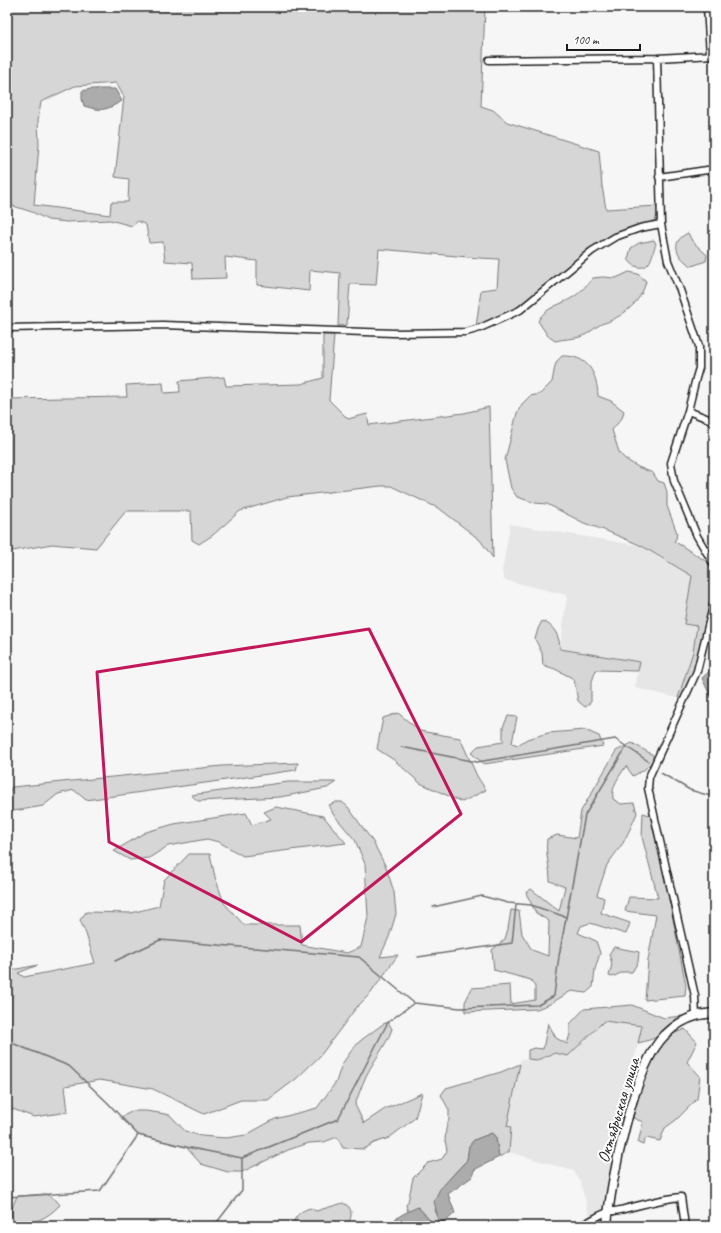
<svg xmlns="http://www.w3.org/2000/svg" width="721" height="1233" font-family="Caveat,sans-serif">
	<style>
		.built { fill: #e6e6e6 }
		.green { fill: #d6d6d6; stroke: #797979; fill-rule: evenodd }
		.water { fill: #acacac; stroke: #727272 }
		.lines { fill: none; stroke-linecap: round; stroke-linejoin: round }
		.stream { stroke: #727272; stroke-width: 1.5 }
		.minor-casing { stroke: #1c1c1c; stroke-width: 9 }
		.major-casing { stroke: #1c1c1c; stroke-width: 11 }
		.minor { stroke: #fff; stroke-width: 6 }
		.major { stroke: #fff; stroke-width: 8 }
		.marked { fill: none; stroke: #c2185b; stroke-width: 3; stroke-linejoin: round }
		.labels { text-anchor: middle; stroke-width: 4; stroke-linejoin: round; paint-order: stroke }
		.street-label { font-size: 17px; fill: #1c1c1c; stroke: #fff }
	</style>
	<rect width="100%" height="100%" fill="#f6f6f6"/>
	<filter id="ink" filterUnits="userSpaceOnUse"><feTurbulence type="fractalNoise" baseFrequency=".025" numOctaves="2"/><feDisplacementMap in="SourceGraphic" scale="8" xChannelSelector="R" yChannelSelector="G"/><feConvolveMatrix kernelMatrix="1 2 1 2 8 2 1 2 1" color-interpolation-filters="sRGB"/></filter>
	<g filter="url(#ink)">
		<path class="built" d="M510,524L642,546L692,576L684,624L697,626L693,652L678,698L635,688L640,662L560,649L567,595L504,580L502,571Z
			M604,1021L642,1026L626,1095L628,1096L611,1155L614,1156L602,1210L589,1215L581,1184L574,1171L509,1152L511,1128L507,1126L521,1059L537,1060L555,1053L568,1056Z"/>
		<path class="green" d="M7,7H485L481,106L493,110L507,122L599,151L602,186L606,209L657,206L658,212L655,221L613,234L590,248L519,307L489,322L476,327L481,290L497,288L499,259L479,258L379,249L376,285L350,284L347,325L338,326L340,273L310,270L309,291L257,285V261L225,257L226,278L193,279L192,263L165,261L163,242L149,243L146,225L138,221L132,226L110,220L67,222L48,220L32,212L7,204ZM116,83L124,97L115,177L129,179L128,202H111L110,215L34,205L39,145L38,120L41,102L75,86Z
			M688,233L692,241L707,255L706,261L692,266C678,259 668,242 688,233Z
			M654,240L656,244C652,252 652,270 638,267C633,266 631,263 628,259L631,248L639,243Z
			M629,272L638,274L646,281C642,300 627,313 610,321C606,323 602,323 598,326C592,330 587,335 580,337C572,339 563,339 555,341L548,336L538,321C546,306 562,305 575,296C582,291 587,284 593,278L603,277L616,278Z
			M323,335H334L329,400L348,419L367,414L369,425L464,413L489,407L493,558L480,540L440,509L391,486H381L287,497L240,511L213,535L199,544L192,540L191,511H126L96,548L52,544L7,552V399L127,397L126,385L163,383L164,393L180,392L179,381L224,377L226,386L301,384L323,378Z
			M562,356C588,355 597,373 598,396L611,401L624,411L622,418L612,430L619,452L625,459L638,467L653,473L658,481L664,483L667,492V506L677,533L676,539L674,541L709,563L713,575V592L695,669L683,698H678L693,652L697,626L684,624L692,576L642,546L604,530L584,523L547,504L535,503L517,497L511,488L505,460L517,413L522,404L530,396L540,394L552,382L555,366L557,361Z
			M542,621C554,625 560,637 560,649L640,662L638,671L596,670L591,684V702L585,707L578,701L574,679L555,669L543,665L542,653L535,639L538,629Z
			M398,713L420,731L460,738L477,776L486,790L462,802L420,783L394,760L377,749L383,718Z
			M508,716L517,717L512,743L518,745L527,739L548,733L585,730L599,736L603,746L484,764L471,753L478,746L503,742V727Z
			M632,743L653,755V761L644,770L633,776L626,766C619,777 611,786 613,799L621,804L634,803L637,813L630,829L623,843L607,865L597,895L604,898L601,913L630,923L626,934L590,923L581,926L578,933L596,941L600,953L595,969L593,987L586,993L571,991L550,1004L537,1009L465,1012V1002L472,988L510,985L511,1004L535,1000V987L531,980L494,970L492,950L505,939L508,929L511,910L519,911L522,934L532,950L548,956L549,921L536,913L526,893L531,889L559,911L565,887L550,881C550,867 545,854 547,839L557,835L577,838L581,811L616,751Z
			M298,763L296,770L86,800L74,790L58,794L43,806L8,812L7,811V795L12,787L222,766Z
			M288,782H336L327,788L280,797L198,801L191,795Z
			M336,802H342L348,807L373,842L386,867L394,892L396,914L389,937L380,957L398,955L371,993L356,1008L320,1056L296,1079L268,1100H241L204,1114L153,1089L100,1080L65,1086L68,1112L34,1117L7,1107V971L38,965L18,973L24,977L95,963L86,934L80,920L86,912L131,913L159,906L164,880L189,854H210L215,877L224,903L244,925H300L302,945L347,953L361,947L368,917L365,864L355,840L333,814L329,805Z
			M276,807L323,816L346,843L243,856L219,842L207,839L168,846L149,858L130,860L114,851L146,832L174,824L246,813L252,825L271,819L264,812Z
			M643,813L650,815L667,888L686,986L685,996L645,1000L648,960L656,915L625,911L629,897L658,898L642,837Z
			M614,947L639,952L638,962L632,972H623L612,977L609,976L612,964L609,954Z
			M632,1005L664,1018L683,1016C673,1032 656,1039 638,1043L642,1026L604,1021L568,1056L555,1053L537,1060L528,1059V1050L534,1048L543,1049L548,1023L556,1038L567,1044L570,1034V1024L584,1009Z
			M388,1022L392,1029C386,1046 374,1060 366,1076C362,1085 358,1096 355,1105L364,1123L385,1109L422,1093L415,1118L389,1138L374,1143L364,1149L343,1148L337,1137L324,1142L309,1143L288,1150L242,1172H228L201,1164L186,1147L138,1135L121,1117L133,1111H146L159,1113L170,1115L185,1131L201,1136L226,1138L246,1135L275,1119L317,1108L336,1082L342,1064L352,1050L360,1041L383,1024Z
			M685,1029L697,1042L687,1062L700,1076L697,1099L676,1120L665,1128L660,1141L646,1138L643,1145L638,1143L643,1122L633,1118C639,1095 649,1053 668,1037C672,1034 680,1031 685,1029Z
			M520,1064L507,1126L511,1127L509,1152L499,1157L496,1138L492,1133L474,1140L469,1146L467,1160L450,1178L435,1210L439,1223L430,1226V1220L418,1207L408,1212L406,1205L408,1202L413,1178L428,1163L442,1159L447,1151L445,1140L446,1129L449,1119V1110L441,1095L446,1088L501,1072Z
			M46,1194L56,1200L60,1205C46,1219 35,1223 16,1226C9,1212 11,1210 17,1196Z
			M343,1203C345,1204 347,1205 349,1207C353,1213 351,1222 345,1226H292C295,1216 300,1211 310,1208L316,1211Z"/>
		<path class="water" d="M90,89H115L122,101C106,110 103,112 84,106L82,99V91Z
			M713,652H714V704L702,678L711,670Z
			M492,1133L496,1138L499,1157L474,1170L472,1177L448,1194L455,1213L447,1220L439,1223L434,1201L440,1189L467,1160L469,1146L474,1140Z
			M418,1207L430,1220V1226H395V1219L403,1214Z"/>
		<g class="lines">
			<path class="stream" d="M401,747L477,762L615,739L648,761
				M661,773L690,790L714,797
				M433,907L482,896L508,903L531,905L566,917
				M418,957L512,943L516,905
				M115,961L160,940L359,957L414,1003
				M7,1041L69,1066L107,1102L138,1135L186,1147L242,1158
				M7,1197L100,1191L138,1135
				M214,1226L242,1190V1158L338,1119L388,1022L414,1003L460,1008L538,1005L554,996L559,956L585,815L626,747"/>
			<g class="minor-casing">
				<path id="minor" d="M707,7L710,55
					M657,58L661,224L668,261L680,290L699,346V368L696,378L688,411L671,463L674,481L697,536L714,565
					M489,60L657,58L714,55
					M659,177L714,169
					M7,328L163,325L394,333L466,332L480,328L520,310L592,251L615,237L640,228L661,224
					M688,411L714,421
					M696,1016L695,996L648,788L649,777L697,671L714,602
					M590,1221L602,1226
					M580,1226C590,1222 598,1215 608,1212C612,1211 616,1211 620,1210C641,1205 660,1199 681,1197L685,1226"/>
			</g>
			<g class="major-casing">
				<path id="major" d="M607,1226C610,1183 634,1064 665,1035C673,1027 685,1019 696,1016C701,1014 708,1014 714,1013"/>
			</g>
			<use href="#minor" class="minor"/>
			<use href="#major" class="major"/>
		</g>
	</g>
	<path class="marked" d="M369,629L461,814L301,942L109,842L97,672Z"/>
	<g class="labels">
		<g class="street-label">
			<text transform="translate(618 1110) rotate(-73)" y="6">Октябрьская улица</text>
		</g>
	</g>
	<rect width="721" height="1233" fill="none" stroke="#fff" stroke-width="24"/>
	<rect x="12" y="12" width="697" height="1209" fill="none" stroke="#1c1c1c" stroke-width="1.5" filter="url(#ink)"/>
	<path d="M567 44v6h73v-6" fill="none" stroke="#1c1c1c" stroke-width="2"/>
	<text x="573" y="44" font-size="12" fill="#1c1c1c" stroke="#ffffff" stroke-width="3" paint-order="stroke">100 m</text>
</svg>
